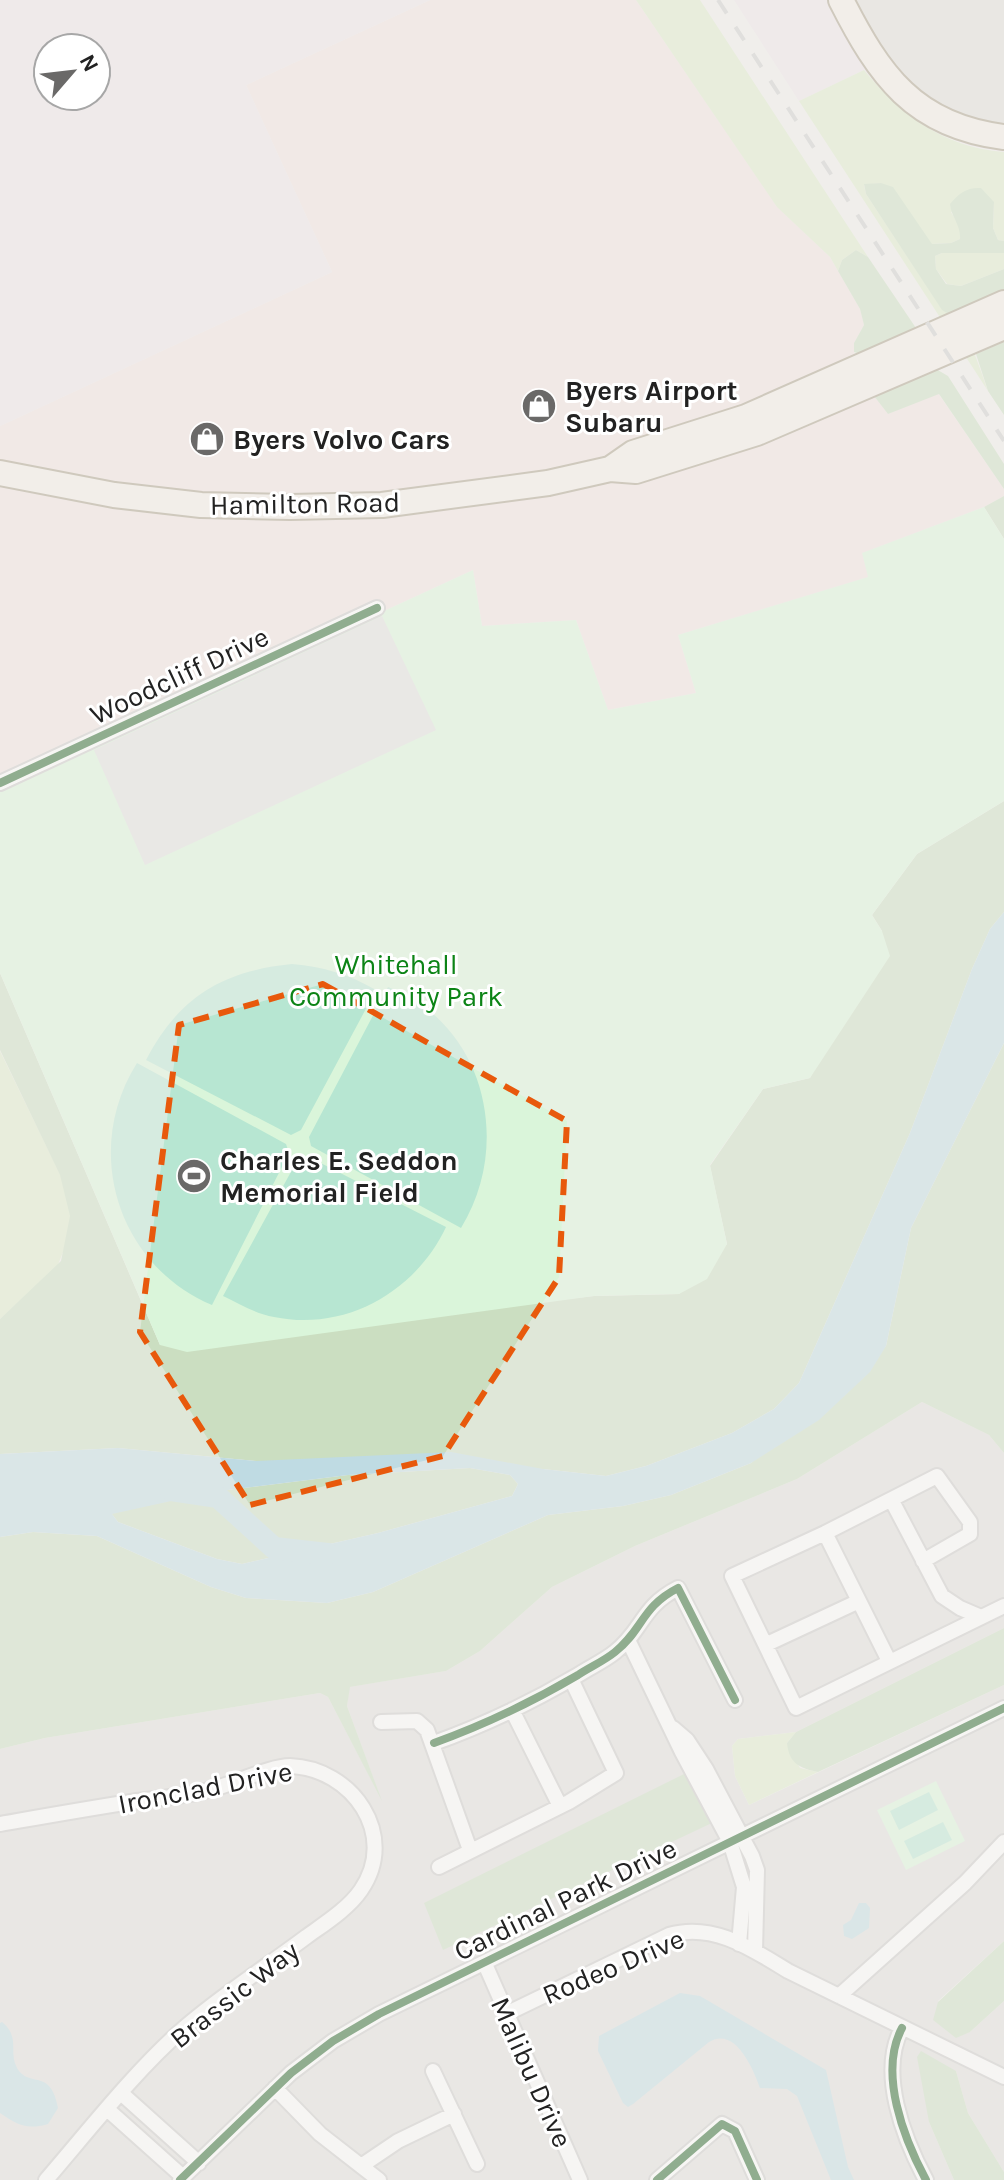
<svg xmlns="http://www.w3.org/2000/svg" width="1004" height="2180" font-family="Karla,sans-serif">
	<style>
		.residential { fill: #dfdedc }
		.commercial { fill: #f1e3e1 }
		.industrial { fill: #ede4e9; fill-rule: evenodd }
		.airport { fill: #e0deda }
		.grass { fill: #ddeccb }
		.forest { fill: #cbdec1 }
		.park { fill: #daf5da }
		.pitch { fill: #b7e6d2 }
		.parking { fill: #e0dfde }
		.water { fill: #bfdbe3; fill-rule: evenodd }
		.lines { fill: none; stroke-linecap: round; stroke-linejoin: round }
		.river { stroke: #bfdbe3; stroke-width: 22 }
		.minor-casing { stroke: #c9c8c7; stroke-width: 18 }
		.primary-casing { stroke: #a79c86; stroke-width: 28 }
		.minor { stroke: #fdfcfc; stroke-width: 14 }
		.primary { stroke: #f3ede7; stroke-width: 24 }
		.rail { stroke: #ccc; stroke-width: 4; stroke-dasharray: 16 16; stroke-linecap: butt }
		.cycleway-casing { stroke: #fff; stroke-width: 13 }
		.cycleway { stroke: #1b5e20; stroke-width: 8 }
		.marked { fill: none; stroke: #e8590c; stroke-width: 6; stroke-dasharray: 16 10; stroke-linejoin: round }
		.labels { text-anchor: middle; stroke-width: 6; stroke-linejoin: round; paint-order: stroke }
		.poi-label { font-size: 28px; font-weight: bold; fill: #222; stroke: #fff; text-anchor: start }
		.street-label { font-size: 28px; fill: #222; stroke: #fff }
		.park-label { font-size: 28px; fill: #0c8416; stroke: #fff }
	</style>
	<rect width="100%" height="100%" fill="#f0eeeb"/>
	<path class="residential" d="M922,1402L989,1435L1004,1453V1628L796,1732L738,1739L732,1746L735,1776L749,1805L1004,1685V1941L938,2001L970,2032L1004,2001V2172L968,2113L956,2071L929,2122L954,2180H0V1749L45,1738L320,1693L328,1697L379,1794L347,1706L349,1687L446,1671L480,1651L552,1587L635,1546L797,1479Z"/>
	<path class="commercial" d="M430,0H636L777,206L830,257L860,309L864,325L854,343V352L874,396L888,414L938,393L1004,489V496L984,507L863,553L869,577L678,635L696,693L608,710L576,620L482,626L473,570L0,788V426L332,272L246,85Z"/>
	<path class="industrial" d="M0,0H430L246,85L332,272L0,426ZM96,48V96H48V48Z
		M734,0H1004V152L971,146L939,134L907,116L885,95L864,70L799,101Z"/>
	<path class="airport" d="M841,0H1004V137L923,108Z"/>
	<path class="grass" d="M636,0H700L868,257L856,250L842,260L838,271L830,257L777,207Z
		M864,70C901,115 943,147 1004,152V241L998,240L993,228L994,202L951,212L961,229L960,239L951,243L931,244L881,183L864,185L866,194L942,309C968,327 978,363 988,391L799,101Z
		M942,253H1004V269L961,286L947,284L936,269L935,256Z
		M0,1051L79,1213L57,1267L0,1319Z
		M796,1732L787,1743L800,1768L818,1772L749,1805L735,1776L732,1746L738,1739Z"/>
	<path class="forest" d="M881,183L893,187L932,244L951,243L960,239C961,225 951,217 950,204C959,193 967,187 981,188L994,202L993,228L998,240L1004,241V253H942L935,256L936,269L946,284L961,286L1004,269V292L950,315L942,310L866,194L864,184Z
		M856,250L868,257L916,328L860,354L854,352V343L864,325L860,309L838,271L842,260Z
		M1004,342V415L988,391L976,354Z
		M936,369L948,376L1004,464V489L939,394L888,414L874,396Z
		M1004,496V539L984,507Z
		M1004,801V912L990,929L972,969L910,1133L799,1383L774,1409L732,1433L646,1466L606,1476L543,1469L256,1461L118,1448L0,1454V1319L61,1261L70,1216L60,1175L0,1050V973L160,1345L594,1296L679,1294L727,1244L710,1166L763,1089L810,1078L882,931L872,915L917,854Z
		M1004,1043V1453L989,1435L922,1402L797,1479L635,1546L552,1587L480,1651L446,1671L350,1687L347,1706L382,1801L328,1697L320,1693L45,1738L0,1749V1537L33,1532L97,1536L211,1587L246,1598L327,1603L373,1592L548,1515L623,1506L671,1495L751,1463L886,1346L911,1228Z
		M470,1468L510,1475L518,1484L512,1496L378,1533L242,1564L217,1559L118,1522L111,1513L212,1492L348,1475Z
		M1004,1628V1685L818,1772C800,1768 789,1764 787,1743L796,1732Z
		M684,1774L692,1778L714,1822L443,1950L424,1903Z
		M1004,1941V2001L970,2032L956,2038L933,2020L938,2002Z
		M921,2051L956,2071L968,2113L1004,2172V2180H954L929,2122L917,2057Z"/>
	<path class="park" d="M984,507L1004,539V801L917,854L872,915L882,931L890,956L810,1078L763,1089L710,1165L727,1244L707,1279L679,1294L594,1296L187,1352L160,1345L0,973V788L473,570L482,626L576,620L608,710L696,693L678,635L868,577L862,553Z
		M936,1781L965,1841L906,1870L877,1810Z"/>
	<path class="pitch" d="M292,964C324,967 348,974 376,990L301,1130L291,1135L146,1060C179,997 222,971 292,964Z
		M388,987C485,1024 513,1144 461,1228L311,1146L309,1137Z
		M137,1063L286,1144L289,1153L212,1305C117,1265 82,1150 137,1063Z
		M307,1156L446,1227C416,1291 346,1332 274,1317C256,1314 240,1304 223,1296L298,1159Z
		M929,1792L938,1810L899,1830L890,1811Z
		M943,1822L952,1840L913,1859L904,1841Z"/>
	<path class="parking" d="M382,616L436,730L145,865L94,750Z"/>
	<path class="water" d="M1004,912V1043L911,1228L886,1346L870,1372L819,1420L751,1463L671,1495L623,1506L548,1515L373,1592L327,1603L246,1598L211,1587L97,1536L33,1532L0,1537V1454L118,1448L256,1461L451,1452L543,1469L606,1476L646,1466L732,1433L774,1409L799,1383L910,1133L972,969L990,929ZM470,1468L510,1475L518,1484L512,1496L378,1533L242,1564L217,1559L118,1522L112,1514L212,1492L348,1475Z
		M859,1903H866L870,1908L869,1928L852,1939L844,1936L843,1925L851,1920Z
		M680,1993L700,1996L826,2070L848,2167L854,2180H831L797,2096L787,2089L760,2088C753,2068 735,2026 709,2042L633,2104L628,2107L623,2103L598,2051L599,2036Z
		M2,2022C21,2038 8,2051 17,2068C29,2089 51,2067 58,2108L48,2124C26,2130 18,2125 0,2113V2023Z"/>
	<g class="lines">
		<path class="river" d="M171,1490L218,1497L274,1548L328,1554"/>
		<g class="minor-casing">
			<path id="minor" d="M0,783L377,608
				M892,1501L942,1596L960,1608L981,1617
				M825,1533L889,1661
				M923,1561L970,1534V1522L937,1476L825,1533L732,1576L796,1708L1004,1606
				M628,1640L682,1752L730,1842L744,1887L739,1944
				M767,1644L857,1602
				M512,1710L560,1806
				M381,1722L417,1721L427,1730L470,1850
				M673,1728L687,1740L706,1769L752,1856L757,1870L755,1951
				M434,1743C484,1725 532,1702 578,1675C590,1667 604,1661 615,1652C643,1630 641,1607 678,1588L735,1700
				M0,1824C46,1816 91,1808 137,1801C161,1798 186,1796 209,1790C231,1785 270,1766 290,1766C352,1768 399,1835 361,1890C348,1909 324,1924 306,1937C266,1967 222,1995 184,2028C135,2071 89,2130 46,2180
				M439,1867L569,1802L616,1773L571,1679
				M485,1964L580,2180
				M839,1996L965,1883L1004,1842
				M506,2014L669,1935C713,1922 752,1949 788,1971L1004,2077
				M902,2028C878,2073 904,2139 926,2180
				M433,2071L477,2164
				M275,2088L320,2134L379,2180
				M121,2093L199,2163
				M107,2109L183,2177
				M361,2166L398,2141L454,2114
				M180,2180L291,2073L333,2041L379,2014L1004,1708
				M657,2180L722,2124L735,2131L757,2180"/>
		</g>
		<g class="primary-casing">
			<path id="primary" d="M841,0C879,75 914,126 1004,137
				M610,469L636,471L757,433L1004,327
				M0,473L114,495L201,505L290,507L382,505L548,483L610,469L633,453L746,417L1004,303"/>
		</g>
		<use href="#minor" class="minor"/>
		<use href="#primary" class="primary"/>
		<path class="rail" d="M718,0L1004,441"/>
		<g class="cycleway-casing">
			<path id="cycleway" d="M0,783L377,608
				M434,1743C484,1725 532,1702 578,1675C590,1667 604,1661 615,1652C643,1630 641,1607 678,1588L735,1700
				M902,2028C878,2073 904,2139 926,2180
				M180,2180L291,2073L333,2041L379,2014L1004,1708
				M657,2180L722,2124L735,2131L757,2180"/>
		</g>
		<use href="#cycleway" class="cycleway"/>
	</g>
	<path d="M0 0H1004V2180H0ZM323,984L567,1121L559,1277L443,1456L250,1505L140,1332L179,1025Z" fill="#f0eeeb" fill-opacity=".55" fill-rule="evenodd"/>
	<path class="marked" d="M323,984L567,1121L559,1277L443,1456L250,1505L140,1332L179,1025Z"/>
	<defs>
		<g id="shop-disc" transform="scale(1.8)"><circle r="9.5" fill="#6a6968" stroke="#fff"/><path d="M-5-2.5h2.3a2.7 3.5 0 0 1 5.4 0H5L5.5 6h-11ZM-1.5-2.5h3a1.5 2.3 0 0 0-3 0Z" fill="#fff"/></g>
		<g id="stadium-disc" transform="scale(1.8)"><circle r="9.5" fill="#6a6968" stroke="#fff"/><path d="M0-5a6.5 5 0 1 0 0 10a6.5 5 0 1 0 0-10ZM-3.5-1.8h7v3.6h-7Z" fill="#fff"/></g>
	</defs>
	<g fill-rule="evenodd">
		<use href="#shop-disc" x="539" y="406"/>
		<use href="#shop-disc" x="207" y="439"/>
		<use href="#stadium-disc" x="194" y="1176"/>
	</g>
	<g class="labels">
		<g class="poi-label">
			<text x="565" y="400">Byers Airport<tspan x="565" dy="32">Subaru</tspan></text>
			<text x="233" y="449">Byers Volvo Cars</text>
			<text x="220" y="1170">Charles E. Seddon<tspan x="220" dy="32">Memorial Field</tspan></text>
		</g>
		<g class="street-label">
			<text transform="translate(305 503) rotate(-1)" y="10">Hamilton Road</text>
			<text transform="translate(179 675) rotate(-25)" y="10">Woodcliff Drive</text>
			<text transform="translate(205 1787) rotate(-11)" y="10">Ironclad Drive</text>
			<text transform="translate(565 1899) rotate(-26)" y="10">Cardinal Park Drive</text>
			<text transform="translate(613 1966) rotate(-23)" y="10">Rodeo Drive</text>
			<text transform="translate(234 1994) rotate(-38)" y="10">Brassic Way</text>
			<text transform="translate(532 2072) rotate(66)" y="10">Malibu Drive</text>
		</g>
		<g class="park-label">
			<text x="396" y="974">Whitehall<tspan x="396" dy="32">Community Park</tspan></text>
		</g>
	</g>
	<g transform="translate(72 72) rotate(62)"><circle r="38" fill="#ffffff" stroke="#a7a7a7" stroke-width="2"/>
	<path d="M0-6L14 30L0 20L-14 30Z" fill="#6a6968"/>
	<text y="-12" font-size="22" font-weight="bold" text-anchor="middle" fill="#222222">N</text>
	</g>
</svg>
